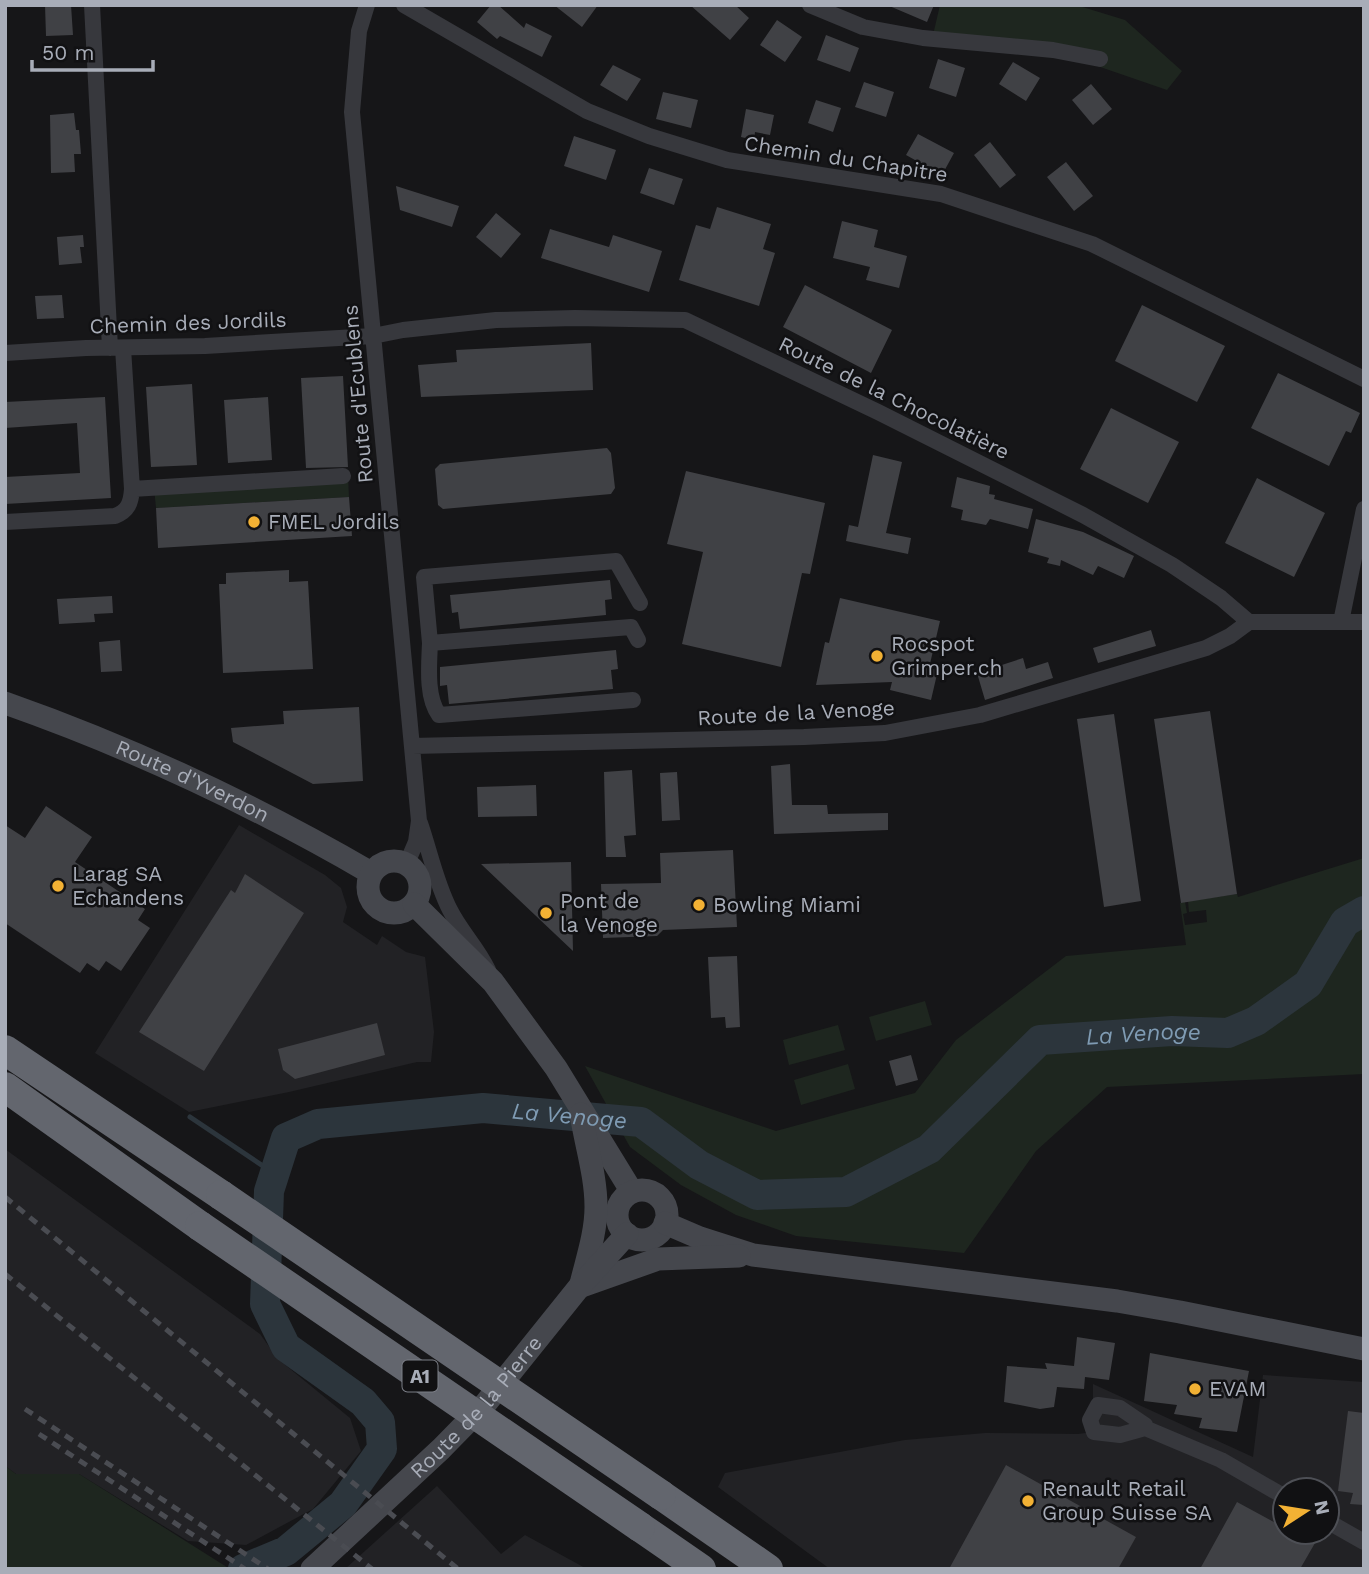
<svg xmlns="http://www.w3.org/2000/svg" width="1369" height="1574" font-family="'Work Sans',sans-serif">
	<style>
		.built { fill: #222225; fill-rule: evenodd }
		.green { fill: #1e261f }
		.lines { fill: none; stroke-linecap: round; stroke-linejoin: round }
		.stream { stroke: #2c353c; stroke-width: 5 }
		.river { stroke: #2c353c; stroke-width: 30 }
		.building { fill: #404145 }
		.street { stroke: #37383d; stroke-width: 16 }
		.secondary { stroke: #45474d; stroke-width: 23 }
		.highway { stroke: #63666e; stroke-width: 30 }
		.rail { stroke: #4a4c52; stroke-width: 5; stroke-dasharray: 9 7; stroke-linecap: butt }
		.highway-bridge { stroke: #63666e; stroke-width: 30 }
		.poi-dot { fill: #f2b134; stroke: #111113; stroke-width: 2.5 }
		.labels { text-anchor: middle; stroke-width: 5; stroke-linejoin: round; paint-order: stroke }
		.shield { fill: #111113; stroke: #7b7e86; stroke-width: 2 }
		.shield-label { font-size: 19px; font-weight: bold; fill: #a8adb8 }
		.street-label { font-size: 21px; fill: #a8adb8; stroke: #111113 }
		.poi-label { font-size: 21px; fill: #a8adb8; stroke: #111113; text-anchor: start }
		.water-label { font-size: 23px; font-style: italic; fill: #7f9bb3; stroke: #111113 }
	</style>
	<rect width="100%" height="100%" fill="#161618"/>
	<path class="built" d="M239,825L325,875L341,888L347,907L343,922L377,945L382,936L406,952L425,957L434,1032L431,1062H417L289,1092L189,1112L95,1053Z
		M5,1149L260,1334L278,1359L350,1418L361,1451L313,1509L246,1545L188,1541L79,1474H16L5,1466Z
		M1263,1375L1364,1382V1569H830L718,1487L725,1473L905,1440L985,1433L1078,1434L1093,1432V1384L1253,1457ZM1285,1490H1327V1532H1285Z
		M437,1486L501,1554L525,1535L587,1569H345Z"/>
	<path class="green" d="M940,5H1076L1125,20L1182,71L1167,90L1077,59L933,35Z
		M348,476L349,497L156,508L154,488Z
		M1364,858V1074L1107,1087L1036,1151L964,1253L796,1236L736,1215L681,1185L630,1147L585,1066L776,1131L915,1093L956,1040L1066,956L1186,945L1180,903L1185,902L1187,913L1183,914L1185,925L1207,922L1206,910L1189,912L1188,901L1237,894L1238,897Z
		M925,1001L932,1025L876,1041L869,1017Z
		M838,1025L845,1050L789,1065L783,1040Z
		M848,1064L855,1089L801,1105L794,1080Z
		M5,1466L16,1474H79L230,1569H5Z"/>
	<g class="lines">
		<path class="stream" d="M190,1117L275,1174"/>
		<path class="river" id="s1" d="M243,1569L286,1551L343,1504L382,1449L380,1422L363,1402L286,1347L265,1304L269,1191L286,1138L318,1124L483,1108L641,1122L699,1165L757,1195L846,1192L929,1149L1040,1040L1172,1031L1228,1033L1256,1021L1308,984L1345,922L1364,911"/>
	</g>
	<path class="building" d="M45,5H71L73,35L46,36Z
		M491,5H498L524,28L526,23L552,36L542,57L500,36L497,39L477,22Z
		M554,5H598L582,27Z
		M690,5H735L749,18L730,40Z
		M887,5H934L927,22Z
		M777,20L802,37L785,62L760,45Z
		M826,35L859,48L850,72L817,60Z
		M938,59L965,68L956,97L929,88Z
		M1013,62L1040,78L1026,101L999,84Z
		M613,65L641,79L627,101L600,85Z
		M864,82L894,92L886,117L855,107Z
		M1091,84L1112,109L1093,125L1072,100Z
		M663,92L698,100L691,128L656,119Z
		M816,100L841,108L833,132L808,123Z
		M746,109L774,115L770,135L755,132L754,140L741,137Z
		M74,113L76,130H79L81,154H74L75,172L51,173L50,115Z
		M918,134L954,153L942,175L906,155Z
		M574,136L616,150L606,180L564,166Z
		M990,142L1016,175L1000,188L974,155Z
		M1066,162L1093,196L1074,211L1047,177Z
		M649,168L683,179L674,205L640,193Z
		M396,186L459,206L452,227L400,210Z
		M717,207L771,224L763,249L775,253L759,306L679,280L696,225L710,229Z
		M496,213L521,234L501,258L476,237Z
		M842,221L878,230L874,247L907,256L899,288L866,280L870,267L833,258Z
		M550,229L609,247L613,235L662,251L649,292L541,258Z
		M83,235L84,247H80L82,263L59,265L57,237Z
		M805,285L892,330L871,373L783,327Z
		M62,295L64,318L37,319L35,296Z
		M1142,305L1225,346L1197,402L1115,361Z
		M591,343L593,390L421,397L418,365L457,362L456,350Z
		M1278,373L1360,413L1351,433L1346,431L1329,466L1251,428Z
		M343,376L348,467L306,468L301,378Z
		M192,384L197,465L151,467L146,387Z
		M105,397L111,498L5,504V477L80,473L77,423L5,428V402Z
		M268,397L272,460L228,463L224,400Z
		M1111,408L1179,442L1148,503L1080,469Z
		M607,448L611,453L615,488L611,494L443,509L438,505L435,469L440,464Z
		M873,455L902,462L886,533L911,538L908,554L846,541L849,525L858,527Z
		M686,471L825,503L810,574L802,573L781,667L682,644L703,552L667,544Z
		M957,477L990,486L989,494L995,495L994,499L1033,509L1028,529L990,519L986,525L961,520L963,510L951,507Z
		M1257,478L1325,513L1294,577L1225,543Z
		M349,497L352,536L158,548L156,508Z
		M1036,519L1083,532L1134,556L1124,578L1098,566L1093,575L1061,560L1060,566L1047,563L1049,558L1028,552Z
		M289,570V582L308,581L313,669L223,673L219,584H226V573Z
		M610,580L612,599L605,600L606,615L460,629L458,612L452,613L450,595Z
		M112,596L113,613L94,614L95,622L59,624L57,599Z
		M840,598L940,621L929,668L938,670L931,700L890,690L892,682L816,685L825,642L829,643Z
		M1151,630L1156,646L1098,663L1093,648Z
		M120,640L122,671L101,672L99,642Z
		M616,650L618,669L611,670L613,689L449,704L447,685L440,686V667Z
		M1023,658L1026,669L1048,662L1053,678L985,700L977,673Z
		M359,707L363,781L313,784L233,742L231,728L284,724L283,711Z
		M1210,711L1237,894L1181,903L1154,719Z
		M1114,714L1141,901L1104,907L1077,719Z
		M790,764L792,805H827L828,814L888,813V830L774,834L771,766Z
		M632,770L636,835L624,836L626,857H606L604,772Z
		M677,772L680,820L662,821L660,773Z
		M536,785L537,816L478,817L477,787Z
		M46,806L92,837L75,862L145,909L138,920L150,928L121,971L106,961L99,971L87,963L80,973L5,923V825L25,838Z
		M733,850L737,927L663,930L657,936L603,938L601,884L661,883L660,853Z
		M571,862L573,951L481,864Z
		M245,874L304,913L204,1071L139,1032L231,890L235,893Z
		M737,956L740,1027L726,1028L725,1017L711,1018L708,957Z
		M377,1023L385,1055L295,1079L283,1070L278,1049Z
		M911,1055L918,1080L896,1086L889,1061Z
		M1077,1337L1115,1343L1109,1380L1085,1377L1084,1389L1057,1387L1054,1407L1040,1409L1004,1402L1007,1366L1047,1369L1045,1363L1074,1366Z
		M1150,1353L1249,1371L1237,1432L1199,1428L1202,1418L1174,1414L1177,1405L1144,1401Z
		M1348,1411L1364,1413V1505L1350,1504L1353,1493L1338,1491Z
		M1006,1465L1136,1537L1118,1569H949Z
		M1237,1502L1285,1528V1532H1293L1315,1543L1300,1569H1200Z"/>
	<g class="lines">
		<path class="street" d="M92,5L110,348
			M367,5L359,31L352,112L419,821L416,842L407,863
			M404,5L587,111L649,136L727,160L941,194L1092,244L1364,379
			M810,5L863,27L923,38L1053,50L1100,59
			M5,353L86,348L205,346L373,336L403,330L496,320L575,318L685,320L878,412L1083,515L1172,565L1221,598L1249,622H1364
			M132,489L343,476
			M5,522L115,516C128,511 131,503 132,489L123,348
			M1341,622L1364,509
			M430,643L424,577L616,561L640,603
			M633,700L439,715C426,697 429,666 430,643L631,627L638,640
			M412,746L804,737L885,733L980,715L1206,648L1230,636L1249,622
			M420,823C430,852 436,883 450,910C461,932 477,947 488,970
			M1145,1428L1120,1435L1094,1432L1090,1420L1098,1405L1120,1408L1145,1425V1428L1221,1460L1285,1497
			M1327,1521L1364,1542"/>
		<g class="secondary">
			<path id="s2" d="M5,703C133,748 254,805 371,873"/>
			<circle cx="394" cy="887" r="26"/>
			<path d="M414,904L493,982L556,1068L632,1192"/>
			<circle cx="642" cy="1215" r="25"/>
			<path d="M665,1223L700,1238L753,1255L1117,1301L1180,1312L1364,1349"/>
			<path d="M581,1284C587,1259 596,1233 596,1207C596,1176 586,1145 581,1114"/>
			<path d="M582,1286L658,1259L739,1256"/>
			<path id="s3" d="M312,1569L441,1449L486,1403L580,1286L627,1234"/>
		</g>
		<path class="highway" d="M5,1050L221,1195
			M5,1087L200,1226
			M661,1495L768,1569
			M640,1527L701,1569"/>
		<path class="rail" d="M5,1197L458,1569
			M5,1274L372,1569
			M25,1409L268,1569
			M39,1434L245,1569"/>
		<path class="highway-bridge" d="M221,1195L661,1495
			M200,1226L640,1527"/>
	</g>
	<g class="poi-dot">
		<circle cx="254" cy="522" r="7"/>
		<circle cx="877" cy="656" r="7"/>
		<circle cx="58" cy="886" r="7"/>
		<circle cx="699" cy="905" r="7"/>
		<circle cx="546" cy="913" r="7"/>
		<circle cx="1195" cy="1389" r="7"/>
		<circle cx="1028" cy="1501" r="7"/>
	</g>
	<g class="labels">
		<rect class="shield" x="402.5" y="1360.5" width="35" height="31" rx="5"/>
		<g class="shield-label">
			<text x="420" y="1383">A1</text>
		</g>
		<g class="street-label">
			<text transform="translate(846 159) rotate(9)" y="7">Chemin du Chapitre</text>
			<text transform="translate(188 323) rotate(-2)" y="7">Chemin des Jordils</text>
			<text transform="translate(358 394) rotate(-95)" y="7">Route d'Ecublens</text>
			<text transform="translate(894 398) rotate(26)" y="7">Route de la Chocolatière</text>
			<text transform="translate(796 713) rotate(-3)" y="7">Route de la Venoge</text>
			<text dy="7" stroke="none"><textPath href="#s2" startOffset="203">Route d'Yverdon</textPath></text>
			<text dy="7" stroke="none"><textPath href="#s3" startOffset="231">Route de la Pierre</textPath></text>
		</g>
		<g class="poi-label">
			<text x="268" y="529">FMEL Jordils</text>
			<text x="891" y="651">Rocspot<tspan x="891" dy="24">Grimper.ch</tspan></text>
			<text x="72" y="881">Larag SA<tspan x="72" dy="24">Echandens</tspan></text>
			<text x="560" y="908">Pont de<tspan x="560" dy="24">la Venoge</tspan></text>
			<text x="713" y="912">Bowling Miami</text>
			<text x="1209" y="1396">EVAM</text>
			<text x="1042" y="1496">Renault Retail<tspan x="1042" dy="24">Group Suisse SA</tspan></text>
		</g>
		<g class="water-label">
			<text dy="8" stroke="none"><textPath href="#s1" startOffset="1491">La Venoge</textPath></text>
			<text dy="8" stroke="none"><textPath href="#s1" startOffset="840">La Venoge</textPath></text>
		</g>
	</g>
	<rect width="1369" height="1574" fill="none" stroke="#a8adb8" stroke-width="14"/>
	<g transform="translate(1306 1511) rotate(78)"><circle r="33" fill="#111113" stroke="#4d4f55" stroke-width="2"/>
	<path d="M0-5L12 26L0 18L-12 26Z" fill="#f2b134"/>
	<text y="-10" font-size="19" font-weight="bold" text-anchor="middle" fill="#a8adb8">N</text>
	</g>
	<path d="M32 60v10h121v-10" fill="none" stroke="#a8adb8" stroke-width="3.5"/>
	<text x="42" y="60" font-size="21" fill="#a8adb8" stroke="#111113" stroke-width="5" paint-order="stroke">50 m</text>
</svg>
